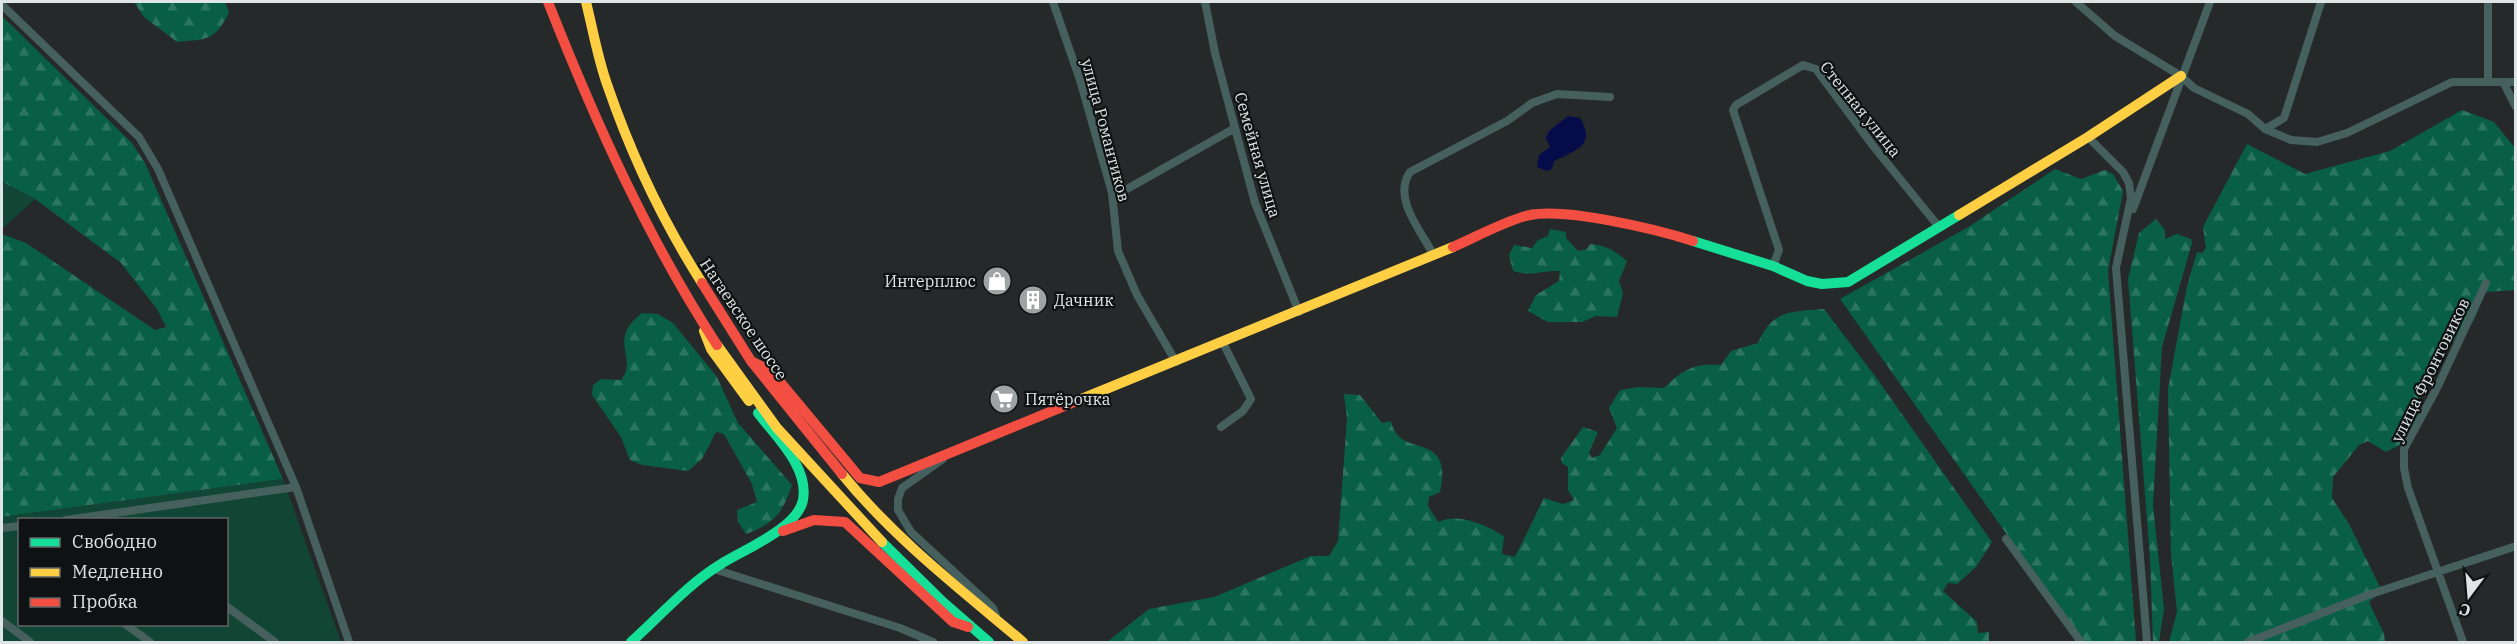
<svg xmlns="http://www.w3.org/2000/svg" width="2517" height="644" font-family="'IBM Plex Serif',serif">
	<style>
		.forest { fill: url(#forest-firs) }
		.garden { fill: #124634; fill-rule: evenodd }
		.water { fill: #050c49 }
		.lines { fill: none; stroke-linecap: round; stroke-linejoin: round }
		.street { stroke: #46605e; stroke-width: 8 }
		.fast { stroke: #16e098; stroke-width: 10 }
		.slow { stroke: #ffcf43; stroke-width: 10 }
		.jam { stroke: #f24e42; stroke-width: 10 }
		.labels { text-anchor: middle; stroke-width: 4.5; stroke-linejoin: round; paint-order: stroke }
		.street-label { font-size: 16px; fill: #dfe4e5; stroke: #0f1213 }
		.poi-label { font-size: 16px; fill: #dfe4e5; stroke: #0f1213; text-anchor: start }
	</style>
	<defs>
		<pattern id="forest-firs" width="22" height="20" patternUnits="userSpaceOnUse" patternTransform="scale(1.5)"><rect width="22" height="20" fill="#085f45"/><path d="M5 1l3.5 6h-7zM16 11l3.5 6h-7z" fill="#2c7660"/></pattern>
	</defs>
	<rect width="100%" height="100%" fill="#25292a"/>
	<path class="forest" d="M134,2H225L229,13C214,41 208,39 177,42L144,17Z
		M2,16L132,143L145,163L283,479L2,517V234L26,243L155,330L166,327L157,309L121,263L35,199L2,182Z
		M2462,110L2494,122L2515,148V290L2485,292L2474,320L2432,364L2418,392L2419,430L2409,440L2386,452L2368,441L2359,445L2333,477L2332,498L2349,524L2382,591L2369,602L2384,634L2385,642H2169L2177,612L2171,554L2168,389L2187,286L2197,252L2202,253L2206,248L2203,227L2247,144L2305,174L2390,151Z
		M2055,169L2081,179L2105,170L2113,174L2123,191L2108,271L2136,642H2083L1840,299L1970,226Z
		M2156,219L2165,230V239L2177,234L2191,239L2192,243L2162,347L2153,505L2164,609L2159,642H2153L2150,557L2128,279L2139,233Z
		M1550,229L1566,232V238L1578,251L1587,249L1590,244C1606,245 1615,251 1627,261L1619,281L1623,293L1617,317L1596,316L1582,322H1548L1528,311L1536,295L1559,281L1560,271C1540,270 1533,277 1513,271L1509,255L1514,245L1532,248L1538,240L1548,236Z
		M1824,309L1875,376L1992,542L1976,567L1957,584L1948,583L1943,591L1977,622L1978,633L1989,632V642H1107L1149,609L1214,597L1311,556H1329L1338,541L1347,419L1344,394L1360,395L1382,423L1391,421C1399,461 1454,428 1440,492L1429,497L1428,506L1438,522C1459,512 1486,525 1504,536L1502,554L1515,557L1544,498L1563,504L1574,500L1568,490V467L1562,463L1561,458L1583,427L1598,432L1589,453L1592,458L1600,455L1617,428L1609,408L1620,390L1638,387L1664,388C1682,370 1695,362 1721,365L1731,351L1758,343C1773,309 1791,312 1824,309Z
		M642,313L658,314L673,323L717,377L738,423L792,485C782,514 775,523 746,534L738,522L737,510L757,502L752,484L724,434L716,432L702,459L688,471L642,465L630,460L621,437L592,395L593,385L601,379L621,380C639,357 606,341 642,313Z"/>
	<path class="garden" d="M2,182L35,199L2,229Z
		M283,479L341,642H2V517ZM20,520H226V624H20Z"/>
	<path class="water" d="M1568,116L1580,118C1597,145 1575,151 1554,161L1552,169L1547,171L1537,167L1539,155L1550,147L1546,138L1549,131Z"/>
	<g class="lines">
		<path class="street" d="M1053,2L1080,80L1112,193L1118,251L1137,295L1176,362
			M1205,2L1215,53L1255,203L1299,312
			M2076,2L2115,36L2181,76L2194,88L2248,114L2265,129L2291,140L2317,142L2347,133L2452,82H2516
			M2488,2V82
			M2,5L139,137L158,169L296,487L349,642
			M2503,82L2516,107
			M2265,129L2284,118L2321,2
			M2088,137L2123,172L2129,183L2131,198L2116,268L2147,642
			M1112,193L1127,189L1235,128
			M2133,209L2210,2
			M1433,254C1421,231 1392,198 1410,172L1507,121L1532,103L1557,94L1610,97
			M1773,266L1779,250L1733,110L1736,105L1803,65L1816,69L1874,147L1939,227
			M1221,427L1243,411L1251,399L1223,343
			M943,459L902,488L898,499V510L911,532L993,608L996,616
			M66,520L296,487
			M2,528L20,526
			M2006,539L2081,642
			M714,569L900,628L933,642
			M226,606L275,642
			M2,621L30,642
			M125,624L150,642
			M2248,642L2368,595L2516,546
			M2463,642L2408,488L2404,468V449L2438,386L2486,283"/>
		<path class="fast" d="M1693,241L1773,266L1807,281L1822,284L1848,282L1959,215
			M882,542L943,602L989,642
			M631,642C660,616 688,584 721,564C743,550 798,528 803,500C809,467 776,437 758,413"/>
		<path class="slow" d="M586,2C593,30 598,60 608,87C632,157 662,220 702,283
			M1959,215L2088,137L2181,76
			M704,331L711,349L749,401
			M717,345L777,428L882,542
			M1079,400L1453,247
			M842,474C894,538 960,589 1023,642"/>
		<path class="jam" d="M548,2C595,121 647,237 717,345
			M1453,247C1474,238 1509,219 1530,215C1567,208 1656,229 1693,241
			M702,283L751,361L842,474
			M751,361L771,371L860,478L879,482L1079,400
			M783,531L814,520L845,522L953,622L968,627"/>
	</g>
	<defs>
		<g id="shop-disc" transform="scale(1.5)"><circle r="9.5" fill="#9ea3a4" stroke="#0f1213"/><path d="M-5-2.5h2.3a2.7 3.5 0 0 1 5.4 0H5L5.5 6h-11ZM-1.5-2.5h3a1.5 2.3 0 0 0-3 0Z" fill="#fff"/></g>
		<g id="building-disc" transform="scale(1.5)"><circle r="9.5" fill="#9ea3a4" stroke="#0f1213"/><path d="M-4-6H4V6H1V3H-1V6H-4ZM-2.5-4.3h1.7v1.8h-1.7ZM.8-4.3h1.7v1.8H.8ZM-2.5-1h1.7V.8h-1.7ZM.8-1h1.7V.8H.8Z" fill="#fff"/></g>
		<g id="supermarket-disc" transform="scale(1.5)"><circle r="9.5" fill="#9ea3a4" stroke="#0f1213"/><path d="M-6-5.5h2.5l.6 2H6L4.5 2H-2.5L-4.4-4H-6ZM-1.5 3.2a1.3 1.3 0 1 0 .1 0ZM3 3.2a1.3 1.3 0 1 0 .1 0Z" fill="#fff"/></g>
	</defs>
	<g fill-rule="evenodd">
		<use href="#shop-disc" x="997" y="281"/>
		<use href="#building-disc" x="1033" y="300"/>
		<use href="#supermarket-disc" x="1004" y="399"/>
	</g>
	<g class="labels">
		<g class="street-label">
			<text transform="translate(1861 109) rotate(51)" y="6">Степная улица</text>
			<text transform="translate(1106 130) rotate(75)" y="6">улица Романтиков</text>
			<text transform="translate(1258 155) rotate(74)" y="6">Семейная улица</text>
			<text transform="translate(744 319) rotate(56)" y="6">Нагаевское шоссе</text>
			<text transform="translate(2430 370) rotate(-64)" y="6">улица Фронтовиков</text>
		</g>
		<g class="poi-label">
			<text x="976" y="287" text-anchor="end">Интерплюс</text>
			<text x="1054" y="306">Дачник</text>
			<text x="1025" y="405">Пятёрочка</text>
		</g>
	</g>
	<rect width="2517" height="644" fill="none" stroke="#dfe4e5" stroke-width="6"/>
	<rect x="18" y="518" width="210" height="108" fill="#0f1213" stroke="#626667" stroke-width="1.5"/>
	<rect x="30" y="538" width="30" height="9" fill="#16e098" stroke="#626667" stroke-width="1.5"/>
	<text x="72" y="548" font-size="18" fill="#dfe4e5">Свободно</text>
	<rect x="30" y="568" width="30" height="9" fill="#ffcf43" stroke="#626667" stroke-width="1.5"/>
	<text x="72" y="578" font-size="18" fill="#dfe4e5">Медленно</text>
	<rect x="30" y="598" width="30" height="9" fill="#f24e42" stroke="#626667" stroke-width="1.5"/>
	<text x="72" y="608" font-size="18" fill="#dfe4e5">Пробка</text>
	<g transform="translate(2469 596) rotate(196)" stroke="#0f1213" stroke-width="4.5" paint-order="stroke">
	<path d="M0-4.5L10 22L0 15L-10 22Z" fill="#dfe4e5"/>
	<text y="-9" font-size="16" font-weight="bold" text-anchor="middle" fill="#dfe4e5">С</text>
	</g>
</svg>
